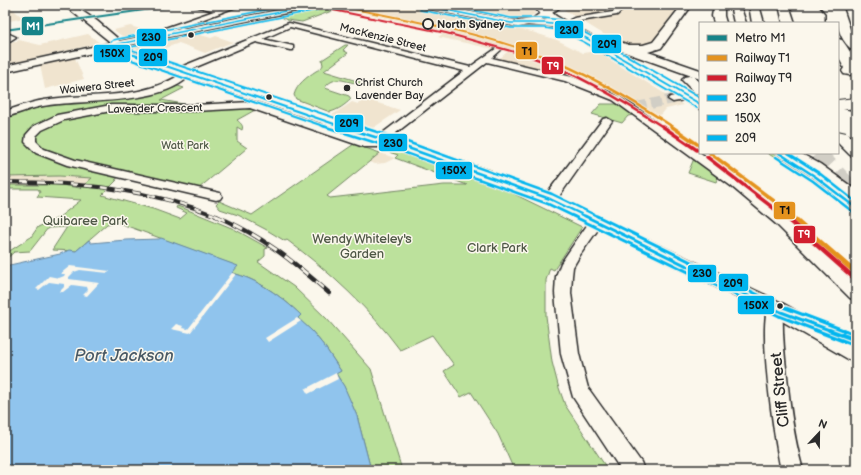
<svg xmlns="http://www.w3.org/2000/svg" width="861" height="475" font-family="'Balsamiq Sans',sans-serif">
	<style>
		.built { fill: #f0e4cf }
		.green { fill: #bce19c; stroke: #748664 }
		.water { fill: #90c4ed; stroke: #68879f }
		.pier { fill: #fbf7ec }
		.lines { fill: none; stroke-linecap: round; stroke-linejoin: round }
		.minor-tunnel { stroke: #d1cec5; stroke-width: 10; stroke-dasharray: 10 4.5; stroke-linecap: butt }
		.motorway-tunnel { stroke: #d1cec5; stroke-width: 18; stroke-dasharray: 18 10; stroke-linecap: butt }
		.minor-casing { stroke: #2b2b2b; stroke-width: 3 }
		.tertiary-casing { stroke: #2b2b2b; stroke-width: 3 }
		.secondary-casing { stroke: #2b2b2b; stroke-width: 3 }
		.primary-casing { stroke: #2b2b2b; stroke-width: 3 }
		.motorway-casing { stroke: #2b2b2b; stroke-width: 3 }
		.minor { fill: #fbf7ec; fill-rule: evenodd }
		.tertiary { fill: #fbf7ec; fill-rule: evenodd }
		.secondary { fill: #fbf7ec; fill-rule: evenodd }
		.primary { fill: #fbf7ec; fill-rule: evenodd }
		.motorway { fill: #fbf7ec; fill-rule: evenodd }
		.rail-far1-casing { stroke: #2b2b2b; stroke-width: 4 }
		.rail-casing { stroke: #2b2b2b; stroke-width: 4.5 }
		.rail-far1 { stroke: #fbf7ec; stroke-width: 2.5; stroke-dasharray: 8; stroke-linecap: butt }
		.rail { stroke: #fbf7ec; stroke-width: 3; stroke-dasharray: 10; stroke-linecap: butt }
		.minor-bridge-casing { stroke: #2b2b2b; stroke-width: 12; stroke-linecap: butt }
		.secondary-bridge-casing { stroke: #2b2b2b; stroke-width: 14; stroke-linecap: butt }
		.primary-bridge-far1-casing { stroke: #2b2b2b; stroke-width: 16; stroke-linecap: butt }
		.primary-bridge-casing { stroke: #2b2b2b; stroke-width: 21; stroke-linecap: butt }
		.minor-bridge { stroke: #fbf7ec; stroke-width: 10 }
		.secondary-bridge { stroke: #fbf7ec; stroke-width: 12 }
		.primary-bridge-far1 { stroke: #fbf7ec; stroke-width: 14 }
		.primary-bridge { stroke: #fbf7ec; stroke-width: 18 }
		.bus-1-far4-casing { stroke: #fbf7ec; stroke-width: 3 }
		.bus-1-far3-casing { stroke: #fbf7ec; stroke-width: 4 }
		.bus-1-far2-casing { stroke: #fbf7ec; stroke-width: 5 }
		.bus-1-far1-casing { stroke: #fbf7ec; stroke-width: 6 }
		.bus-1-casing { stroke: #fbf7ec; stroke-width: 7 }
		.bus-2-far4-casing { stroke: #fbf7ec; stroke-width: 3 }
		.bus-2-far3-casing { stroke: #fbf7ec; stroke-width: 4 }
		.bus-2-far2-casing { stroke: #fbf7ec; stroke-width: 5 }
		.bus-2-far1-casing { stroke: #fbf7ec; stroke-width: 6 }
		.bus-2-casing { stroke: #fbf7ec; stroke-width: 7 }
		.bus-3-far4-casing { stroke: #fbf7ec; stroke-width: 3 }
		.bus-3-far3-casing { stroke: #fbf7ec; stroke-width: 4 }
		.bus-3-far2-casing { stroke: #fbf7ec; stroke-width: 5 }
		.bus-3-far1-casing { stroke: #fbf7ec; stroke-width: 6 }
		.bus-3-casing { stroke: #fbf7ec; stroke-width: 7 }
		.bus-1-far4 { stroke: #00b5ef; stroke-width: 1.5 }
		.bus-1-far3 { stroke: #00b5ef; stroke-width: 2 }
		.bus-1-far2 { stroke: #00b5ef; stroke-width: 2.5 }
		.bus-1-far1 { stroke: #00b5ef; stroke-width: 3 }
		.bus-1 { stroke: #00b5ef; stroke-width: 4 }
		.bus-2-far4 { stroke: #00b5ef; stroke-width: 1.5 }
		.bus-2-far3 { stroke: #00b5ef; stroke-width: 2 }
		.bus-2-far2 { stroke: #00b5ef; stroke-width: 2.5 }
		.bus-2-far1 { stroke: #00b5ef; stroke-width: 3 }
		.bus-2 { stroke: #00b5ef; stroke-width: 4 }
		.bus-3-far4 { stroke: #00b5ef; stroke-width: 1.5 }
		.bus-3-far3 { stroke: #00b5ef; stroke-width: 2 }
		.bus-3-far2 { stroke: #00b5ef; stroke-width: 2.5 }
		.bus-3-far1 { stroke: #00b5ef; stroke-width: 3 }
		.bus-3 { stroke: #00b5ef; stroke-width: 4 }
		.rail-1-far3-casing { stroke: #fbf7ec; stroke-width: 3.5 }
		.rail-1-far2-casing { stroke: #fbf7ec; stroke-width: 4.5 }
		.rail-1-far1-casing { stroke: #fbf7ec; stroke-width: 6 }
		.rail-1-casing { stroke: #fbf7ec; stroke-width: 8 }
		.rail-2-far3-casing { stroke: #fbf7ec; stroke-width: 3.5 }
		.rail-2-far2-casing { stroke: #fbf7ec; stroke-width: 4.5 }
		.rail-2-far1-casing { stroke: #fbf7ec; stroke-width: 6 }
		.rail-2-casing { stroke: #fbf7ec; stroke-width: 8 }
		.rail-1-far3 { stroke: #e4921e; stroke-width: 2 }
		.rail-1-far2 { stroke: #e4921e; stroke-width: 2.5 }
		.rail-1-far1 { stroke: #e4921e; stroke-width: 3.5 }
		.rail-1 { stroke: #e4921e; stroke-width: 4.5 }
		.rail-2-far3 { stroke: #d11f2f; stroke-width: 2 }
		.rail-2-far2 { stroke: #d11f2f; stroke-width: 2.5 }
		.rail-2-far1 { stroke: #d11f2f; stroke-width: 3.5 }
		.rail-2 { stroke: #d11f2f; stroke-width: 4.5 }
		.metro-1-casing { stroke: #fbf7ec; stroke-width: 3.5 }
		.metro-1 { stroke: #168388; stroke-width: 2 }
		.stop-dot { fill: #fbf7ec; stroke: #2b2b2b; stroke-width: 2 }
		.bus-dot { fill: #2b2b2b; stroke: #fbf7ec; stroke-width: 1.5 }
		.labels { text-anchor: middle; stroke-width: 3; stroke-linejoin: round; paint-order: stroke }
		.far-stop-label { font-size: 11px; font-weight: bold; fill: #2b2b2b; stroke: #fbf7ec; text-anchor: start }
		.far-street-label { font-size: 11px; fill: #2b2b2b; stroke: #fbf7ec }
		.far-poi-label { font-size: 11px; fill: #2b2b2b; stroke: #fbf7ec; text-anchor: start }
		.far-park-label { font-size: 11px; fill: #4f5847; stroke: #fbf7ec }
		.park-label { font-size: 13px; fill: #4f5847; stroke: #fbf7ec }
		.near-street-label { font-size: 16px; fill: #2b2b2b; stroke: #fbf7ec }
		.near-water-label { font-size: 17px; font-style: italic; fill: #495965; stroke: #fbf7ec }
		.line-badge { stroke: #fbf7ec; stroke-width: 1.5 }
		.badge-label { font-size: 11px; text-anchor: middle; font-weight: bold; fill: #fff }
		.pale-badge-label { font-size: 11px; text-anchor: middle; font-weight: bold; fill: #111 }
	</style>
	<rect width="100%" height="100%" fill="#fbf7ec"/>
	<filter id="ink" filterUnits="userSpaceOnUse"><feTurbulence type="fractalNoise" baseFrequency=".025" numOctaves="2"/><feDisplacementMap in="SourceGraphic" scale="8" xChannelSelector="R" yChannelSelector="G"/><feConvolveMatrix kernelMatrix="1 2 1 2 8 2 1 2 1" color-interpolation-filters="sRGB"/></filter>
	<g filter="url(#ink)">
		<path class="built" d="M5,5H8L23,18L5,22Z
			M347,5H399L532,32L557,40L583,53L596,51L683,105L666,109L661,115L647,113L610,90L582,79L498,60L507,52L438,37L443,34L429,31L432,28L340,8Z
			M437,5H525L536,13L526,19H516Z
			M570,5H680L650,45L630,47L618,43L564,10Z
			M130,26L152,32L126,39L114,30Z
			M194,33L211,38L216,36L233,42L205,53L179,43L150,54L129,47Z
			M88,34L100,43L5,65V45L19,40L40,45Z
			M75,58L84,79L45,89L40,65Z
			M365,99L400,110L373,128L332,115L352,102L358,104Z
			M380,153L395,158L385,163L375,164L369,162Z
			M59,176L93,178L80,188L61,185H5V177Z"/>
		<path class="green" d="M332,5L340,8L302,22L287,20L279,16Z
			M345,45H348L343,50L348,53L324,71L367,84L368,86L342,80C335,79 328,82 325,88L349,96L351,99C345,105 338,110 330,112L296,99L294,95C297,84 307,77 316,71C320,69 321,69 323,65L322,60Z
			M234,83L378,132H374L232,84Z
			M178,86L184,88L161,100L189,105L237,107L255,110L237,120C240,123 244,125 242,130L237,127V141L247,148L198,189L125,172L115,180H117L102,195L153,209L180,219L187,213L176,208L177,206L183,208L234,229L268,248L265,249V256L258,262L294,287L327,319L371,369L402,470H371L357,416L344,387L336,373L341,371L325,347L312,331L297,318L301,315C282,297 258,279 232,273L237,266L116,222L107,224L76,251L52,250L67,227L48,228L30,251L14,252L5,260V254L31,237L38,227L58,218L81,200L37,197L40,192L38,189H6L5,185H61L80,188L92,178L59,176L5,177V141L9,134L5,132V117C19,113 33,108 47,106C88,99 140,103 178,86Z
			M601,104H618L633,115L628,116L622,123L592,114Z
			M405,141L492,170L491,171L403,142Z
			M354,144L380,153L327,196L330,198L444,185H467L395,158L398,155L386,151L387,148L512,193L582,227L554,270L550,268L546,280V316L552,362L558,385L565,405L608,470H514L498,434L471,392L461,397L444,371L454,365L432,335L400,350C369,308 330,272 287,240L285,241L265,229L238,215L220,209L216,204L219,201L252,215Z
			M767,153C785,153 808,175 822,185L821,186Z
			M695,156L719,175L716,182L688,173Z"/>
		<path class="water" d="M161,238L238,266L232,273C258,279 282,297 301,315L298,318L312,331L325,347L341,371L336,374L344,386L357,416L371,470H5V266L60,254L69,250L76,251L89,240L91,243L126,240L159,239Z"/>
		<path class="pier" d="M70,266L110,271L108,273L80,270L74,272L69,277V279L99,283L87,296L83,295L88,290L87,287L72,285L63,292H59L64,287V284L49,282L39,290L36,289L49,276L59,278L64,276L65,274H60Z
			M232,273L236,274L190,333L171,329L176,324L183,326L182,328L188,329Z
			M297,318L301,321L268,342L265,338Z
			M336,373L338,379L308,394L305,389Z"/>
		<g class="lines">
			<path class="minor-tunnel" d="M637,107L673,99"/>
			<path class="motorway-tunnel" d="M817,153L856,195"/>
			<g class="minor-casing">
				<path id="minor" d="M192,5H204L221,9L232,5H241L172,31L174,34L173,36H167L164,30L165,28L214,11Z
					M620,5H627L617,15L574,22L570,20L574,18L613,12Z
					M289,23L470,67L497,48L501,50L492,58L572,77L619,96L739,180L786,218L856,285V300L850,298L776,224L731,186L613,100L565,81L487,62L378,147H364L250,108L195,111H111L64,120L42,130L36,136V141L44,149L75,160L220,193L222,196L220,199L216,200L67,165L36,153L25,142L26,135L34,126L57,115L111,105H195L251,102L371,142L464,71L290,27L263,39L293,46V50H290L256,42L184,72H190L191,74C165,106 82,99 43,106C30,108 18,114 5,117V111C18,107 31,102 44,100C91,92 142,102 184,72L176,73L175,71L176,69Z
					M5,32L16,37L5,44L6,37H5Z
					M853,48H856V61L853,60L850,52Z
					M687,94L690,95L692,97L690,99L673,102L668,99L670,97Z
					M607,118L612,121L555,202H545L544,199L545,196L603,119Z
					M838,190L842,191L856,202V212L851,211L834,197L832,194L834,191Z
					M597,217L602,218L604,221L580,255L573,267L572,276L571,293L579,354L588,388L641,462L644,470H621L573,397L561,354L555,293L556,276L561,263L592,218Z
					M775,302L781,304L783,308C782,331 784,353 787,376C790,408 794,439 803,470H781C775,442 757,326 769,304Z"/>
			</g>
			<g class="tertiary-casing">
				<path id="tertiary" d="M64,5H73L97,21L117,38L119,41L304,5H320L316,7L120,47L121,48L399,140L555,196L782,303L856,343V362L848,359L768,313L545,202L389,146L113,52L111,49L5,72V66L110,43L109,41Z"/>
			</g>
			<g class="secondary-casing">
				<path id="secondary" d="M416,5H435L518,21L532,19L551,6L554,5L559,8L538,23L518,27L421,8Z"/>
			</g>
			<g class="primary-casing">
				<path id="primary" d="M531,5H543L556,16L700,98V109L695,107L566,31L552,27L525,25L523,23L525,21L548,20Z
					M682,5H692L661,48L648,52L700,70V79L616,49L614,46L616,43L620,42L629,45H643L653,42Z
					M832,5H842L851,32L856,39V51C846,48 838,33 838,23H836Z"/>
			</g>
			<g class="motorway-casing">
				<path id="motorway" d="M714,5H724V16L726,23H714L712,16Z
					M730,5H740L746,23H734Z
					M749,5H759L764,23H752Z
					M779,5H789L795,23H783Z
					M819,5H830L836,12L838,23H826V13Z
					M838,39L842,40C848,48 860,65 854,74L849,75L844,74L842,71L844,68L838,56Z
					M689,76L694,77L700,82V94L695,93L682,80L684,77Z
					M838,128L844,129L856,141V156L850,155L838,143Z
					M778,153H800L820,164L856,190V206L849,204L806,172L781,157Z"/>
			</g>
			<use href="#minor" class="minor"/>
			<use href="#tertiary" class="tertiary"/>
			<use href="#secondary" class="secondary"/>
			<use href="#primary" class="primary"/>
			<use href="#motorway" class="motorway"/>
			<g class="rail-far1-casing">
				<path id="rail-far1" d="M5,182C78,182 150,189 219,217"/>
			</g>
			<g class="rail-casing">
				<path id="rail" d="M216,216C261,235 293,261 329,293"/>
			</g>
			<use href="#rail-far1" class="rail-far1"/>
			<use href="#rail" class="rail"/>
			<g class="minor-bridge-casing">
				<path id="minor-bridge" d="M838,105L856,103"/>
			</g>
			<g class="secondary-bridge-casing">
				<path id="secondary-bridge" d="M838,114L856,118"/>
			</g>
			<g class="primary-bridge-far1-casing">
				<path id="primary-bridge-far1" d="M838,123L856,127"/>
			</g>
			<g class="primary-bridge-casing">
				<path id="primary-bridge" d="M853,126L856,127"/>
			</g>
			<use href="#minor-bridge" class="minor-bridge"/>
			<use href="#secondary-bridge" class="secondary-bridge"/>
			<use href="#primary-bridge-far1" class="primary-bridge-far1"/>
			<use href="#primary-bridge" class="primary-bridge"/>
			<g class="bus-1-far4-casing">
				<path id="bus-1-far4" d="M421,5L511,23H544L559,25L586,38L618,56
					M137,56L115,49L114,45L316,5"/>
			</g>
			<g class="bus-1-far3-casing">
				<path id="bus-1-far3" d="M134,55L343,127
					M616,55L700,104"/>
			</g>
			<g class="bus-1-far2-casing">
				<path id="bus-1-far2" d="M340,126L394,143L550,199L587,217
					M779,153L816,177L856,208"/>
			</g>
			<g class="bus-1-far1-casing">
				<path id="bus-1-far1" d="M585,216L781,312L832,331"/>
			</g>
			<g class="bus-1-casing">
				<path id="bus-1" d="M829,330L856,340"/>
			</g>
			<g class="bus-2-far4-casing">
				<path id="bus-2-far4" d="M420,10L511,28H544L558,30L584,42L609,56
					M120,56C113,54 109,52 109,44L113,40L290,5"/>
			</g>
			<g class="bus-2-far3-casing">
				<path id="bus-2-far3" d="M117,55L326,127
					M607,55L697,108"/>
			</g>
			<g class="bus-2-far2-casing">
				<path id="bus-2-far2" d="M323,126L392,148L548,204L575,217
					M776,157L813,181L853,212"/>
			</g>
			<g class="bus-2-far1-casing">
				<path id="bus-2-far1" d="M573,216L779,316L818,331"/>
			</g>
			<g class="bus-2-casing">
				<path id="bus-2" d="M815,330L854,345"/>
			</g>
			<g class="bus-3-far4-casing">
				<path id="bus-3-far4" d="M446,5L511,18H544L561,20L628,56
					M151,56L126,48L317,10"/>
			</g>
			<g class="bus-3-far3-casing">
				<path id="bus-3-far3" d="M148,55L362,127
					M626,55L700,98"/>
			</g>
			<g class="bus-3-far2-casing">
				<path id="bus-3-far2" d="M358,126L396,138L552,194L599,217
					M788,153L819,173L856,202"/>
			</g>
			<g class="bus-3-far1-casing">
				<path id="bus-3-far1" d="M597,216L783,307L846,331"/>
			</g>
			<g class="bus-3-casing">
				<path id="bus-3" d="M843,330L856,335"/>
			</g>
			<use href="#bus-1-far4" class="bus-1-far4"/>
			<use href="#bus-1-far3" class="bus-1-far3"/>
			<use href="#bus-1-far2" class="bus-1-far2"/>
			<use href="#bus-1-far1" class="bus-1-far1"/>
			<use href="#bus-1" class="bus-1"/>
			<use href="#bus-2-far4" class="bus-2-far4"/>
			<use href="#bus-2-far3" class="bus-2-far3"/>
			<use href="#bus-2-far2" class="bus-2-far2"/>
			<use href="#bus-2-far1" class="bus-2-far1"/>
			<use href="#bus-2" class="bus-2"/>
			<use href="#bus-3-far4" class="bus-3-far4"/>
			<use href="#bus-3-far3" class="bus-3-far3"/>
			<use href="#bus-3-far2" class="bus-3-far2"/>
			<use href="#bus-3-far1" class="bus-3-far1"/>
			<use href="#bus-3" class="bus-3"/>
			<g class="rail-1-far3-casing">
				<path id="rail-1-far3" d="M334,5C404,19 475,31 542,56"/>
			</g>
			<g class="rail-1-far2-casing">
				<path id="rail-1-far2" d="M540,55C587,73 631,99 673,127"/>
			</g>
			<g class="rail-1-far1-casing">
				<path id="rail-1-far1" d="M671,126L700,146
					M710,153L774,201L792,217"/>
			</g>
			<g class="rail-1-casing">
				<path id="rail-1" d="M791,216L856,273"/>
			</g>
			<g class="rail-2-far3-casing">
				<path id="rail-2-far3" d="M333,10L446,33L529,56"/>
			</g>
			<g class="rail-2-far2-casing">
				<path id="rail-2-far2" d="M526,55C575,72 620,99 663,127"/>
			</g>
			<g class="rail-2-far1-casing">
				<path id="rail-2-far1" d="M662,126L697,150
					M707,157L785,217"/>
			</g>
			<g class="rail-2-casing">
				<path id="rail-2" d="M784,216L853,277"/>
			</g>
			<use href="#rail-1-far3" class="rail-1-far3"/>
			<use href="#rail-1-far2" class="rail-1-far2"/>
			<use href="#rail-1-far1" class="rail-1-far1"/>
			<use href="#rail-1" class="rail-1"/>
			<use href="#rail-2-far3" class="rail-2-far3"/>
			<use href="#rail-2-far2" class="rail-2-far2"/>
			<use href="#rail-2-far1" class="rail-2-far1"/>
			<use href="#rail-2" class="rail-2"/>
			<g class="metro-1-casing">
				<path id="metro-1" d="M5,30L179,5"/>
			</g>
			<use href="#metro-1" class="metro-1"/>
		</g>
	</g>
	<circle class="stop-dot" cx="428" cy="24" r="5"/>
	<g class="bus-dot">
		<circle cx="191" cy="35" r="3.5"/>
		<circle cx="347" cy="88" r="4"/>
		<circle cx="269" cy="97" r="3.5"/>
		<circle cx="780" cy="306" r="3.5"/>
	</g>
	<g class="labels">
		<g class="far-stop-label">
			<text x="437" y="28">North Sydney</text>
		</g>
		<g class="far-street-label">
			<text transform="translate(383 37) rotate(14)" y="4">MacKenzie Street</text>
			<text transform="translate(97 86) rotate(-6)" y="4">Waiwera Street</text>
			<text transform="translate(155 108) rotate(-1)" y="4">Lavender Crescent</text>
		</g>
		<g class="far-poi-label">
			<text x="355" y="86">Christ Church<tspan x="355" dy="13">Lavender Bay</tspan></text>
		</g>
		<g class="far-park-label">
			<text x="185" y="149">Watt Park</text>
		</g>
		<g class="park-label">
			<text x="85" y="225">Quibaree Park</text>
			<text x="362" y="243">Wendy Whiteley's<tspan x="362" dy="15">Garden</tspan></text>
			<text x="497" y="252">Clark Park</text>
		</g>
		<g class="near-street-label">
			<text transform="translate(779 390) rotate(-96)" y="6">Cliff Street</text>
		</g>
		<g class="near-water-label">
			<text x="124" y="361">Port Jackson</text>
		</g>
	</g>
	<g class="line-badge">
		<rect x="21" y="16" width="23" height="20" rx="4" fill="#168388"/>
		<rect x="554" y="20" width="30" height="19" rx="4" fill="#00b5ef"/>
		<rect x="136" y="28" width="31" height="19" rx="4" fill="#00b5ef"/>
		<rect x="591" y="34" width="31" height="20" rx="4" fill="#00b5ef"/>
		<rect x="515" y="41" width="23" height="19" rx="4" fill="#e4921e"/>
		<rect x="93" y="44" width="38" height="19" rx="4" fill="#00b5ef"/>
		<rect x="138" y="48" width="30" height="19" rx="4" fill="#00b5ef"/>
		<rect x="541" y="56" width="23" height="19" rx="4" fill="#d11f2f"/>
		<rect x="334" y="114" width="30" height="19" rx="4" fill="#00b5ef"/>
		<rect x="378" y="133" width="30" height="19" rx="4" fill="#00b5ef"/>
		<rect x="435" y="161" width="38" height="19" rx="4" fill="#00b5ef"/>
		<rect x="773" y="201" width="23" height="19" rx="4" fill="#e4921e"/>
		<rect x="793" y="225" width="23" height="19" rx="4" fill="#d11f2f"/>
		<rect x="687" y="264" width="30" height="19" rx="4" fill="#00b5ef"/>
		<rect x="718" y="273" width="31" height="19" rx="4" fill="#00b5ef"/>
		<rect x="737" y="295" width="38" height="20" rx="4" fill="#00b5ef"/>
	</g>
	<g class="badge-label">
		<text x="33" y="30">M1</text>
		<text x="553" y="70">T9</text>
		<text x="804" y="238">T9</text>
	</g>
	<g class="pale-badge-label">
		<text x="569" y="34">230</text>
		<text x="151" y="41">230</text>
		<text x="607" y="48">209</text>
		<text x="527" y="55">T1</text>
		<text x="112" y="57">150X</text>
		<text x="153" y="61">209</text>
		<text x="349" y="127">209</text>
		<text x="393" y="147">230</text>
		<text x="454" y="174">150X</text>
		<text x="785" y="214">T1</text>
		<text x="702" y="277">230</text>
		<text x="733" y="287">209</text>
		<text x="756" y="309">150X</text>
	</g>
	<rect width="861" height="475" fill="none" stroke="#fbf7ec" stroke-width="20"/>
	<rect x="10" y="10" width="841" height="455" fill="none" stroke="#2b2b2b" stroke-width="1.5" filter="url(#ink)"/>
	<rect x="699" y="22" width="140" height="132" fill="#fbf7ec" stroke="#a8a59f"/>
	<rect x="707" y="35" width="20" height="6" fill="#168388" stroke="#a8a59f"/>
	<text x="735" y="42" font-size="12" fill="#2b2b2b">Metro M1</text>
	<rect x="707" y="55" width="20" height="6" fill="#e4921e" stroke="#a8a59f"/>
	<text x="735" y="62" font-size="12" fill="#2b2b2b">Railway T1</text>
	<rect x="707" y="75" width="20" height="6" fill="#d11f2f" stroke="#a8a59f"/>
	<text x="735" y="82" font-size="12" fill="#2b2b2b">Railway T9</text>
	<rect x="707" y="95" width="20" height="6" fill="#00b5ef" stroke="#a8a59f"/>
	<text x="735" y="102" font-size="12" fill="#2b2b2b">230</text>
	<rect x="707" y="115" width="20" height="6" fill="#00b5ef" stroke="#a8a59f"/>
	<text x="735" y="122" font-size="12" fill="#2b2b2b">150X</text>
	<rect x="707" y="135" width="20" height="6" fill="#00b5ef" stroke="#a8a59f"/>
	<text x="735" y="142" font-size="12" fill="#2b2b2b">209</text>
	<g transform="translate(819 433) rotate(22)" stroke="#fbf7ec" stroke-width="3" paint-order="stroke">
	<path d="M0-3L7 15L0 10L-7 15Z" fill="#2b2b2b"/>
	<text y="-6" font-size="11" font-weight="bold" text-anchor="middle" fill="#2b2b2b">N</text>
	</g>
</svg>
